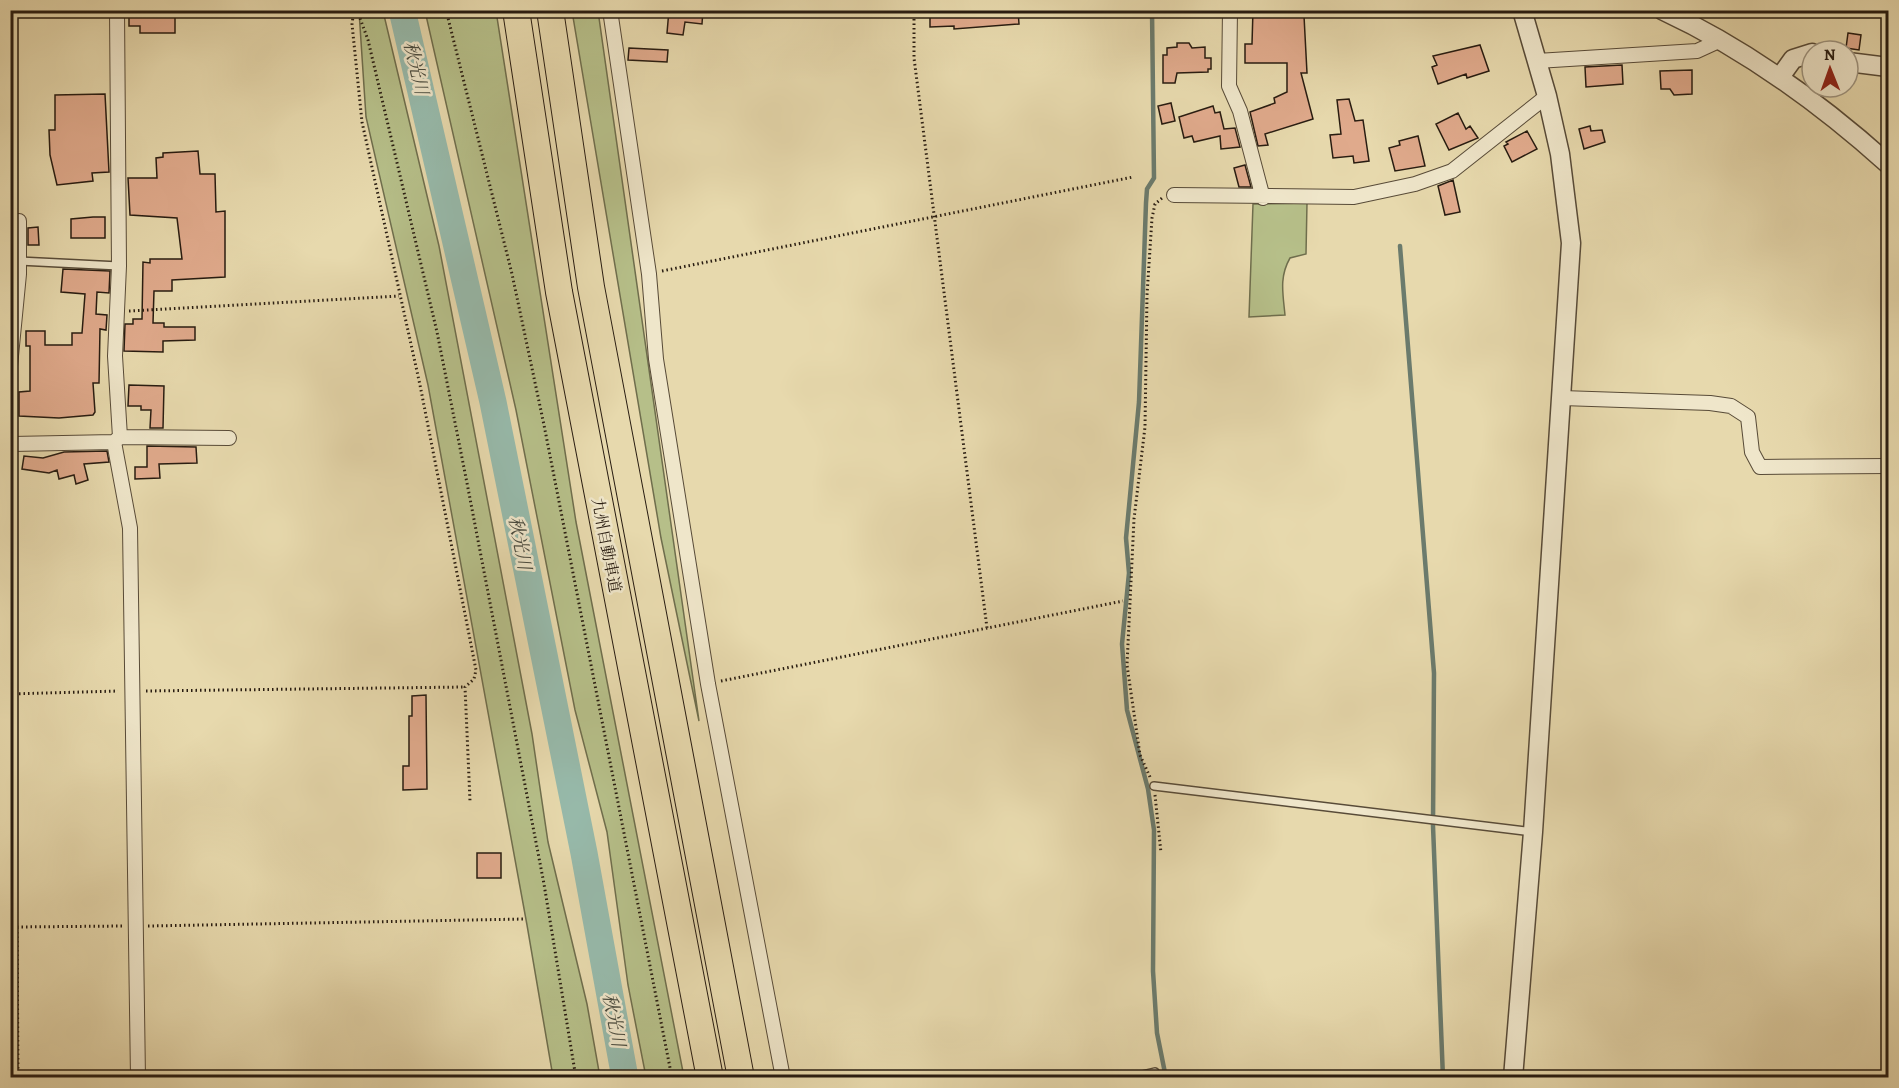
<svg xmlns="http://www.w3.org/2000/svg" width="1899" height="1088" font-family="Alegreya,'Noto Serif JP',serif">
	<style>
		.green { fill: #b6bf89; stroke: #6f6e4d; stroke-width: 1.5 }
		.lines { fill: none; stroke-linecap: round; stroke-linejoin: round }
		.stream { stroke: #6b7b6d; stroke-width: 4.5 }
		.river { stroke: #97baab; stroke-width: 27 }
		.building { fill: #e0aa8c; stroke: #281c11; stroke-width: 1.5 }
		.service-casing { stroke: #584b38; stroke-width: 10 }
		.minor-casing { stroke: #584b38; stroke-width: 16 }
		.tertiary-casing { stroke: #584b38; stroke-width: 21 }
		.motorway-casing { stroke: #281c11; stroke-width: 28 }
		.path { stroke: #281c11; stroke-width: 3; stroke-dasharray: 1.5 3; stroke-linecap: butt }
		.service { stroke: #efe6ca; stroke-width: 7 }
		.minor { stroke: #efe6ca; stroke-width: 14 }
		.tertiary { stroke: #efe6ca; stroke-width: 18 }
		.motorway { stroke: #e7d9ad; stroke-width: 26 }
		.labels { text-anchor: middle; stroke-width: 5; stroke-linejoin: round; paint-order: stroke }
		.street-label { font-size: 16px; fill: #281c11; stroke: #efe6ca }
		.water-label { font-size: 18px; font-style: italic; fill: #494b3f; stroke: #efe6ca }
	</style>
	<rect width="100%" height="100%" fill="#e7d9ad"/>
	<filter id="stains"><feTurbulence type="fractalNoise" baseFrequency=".00333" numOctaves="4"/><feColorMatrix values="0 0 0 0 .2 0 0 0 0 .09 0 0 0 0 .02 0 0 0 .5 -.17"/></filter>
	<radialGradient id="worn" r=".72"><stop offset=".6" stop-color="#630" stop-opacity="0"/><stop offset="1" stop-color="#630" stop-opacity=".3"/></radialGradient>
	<path class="green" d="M359,11H383L439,246L532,734L548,842L587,1004L600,1077H553L527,925L428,385L366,117Z
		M425,11H496L576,522L684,1077H646L628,985L607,832L575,710L516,410Z
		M572,11H598L699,721L661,538Z
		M1307,203L1306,254L1290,258C1279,277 1283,294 1285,315L1249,317L1253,204Z"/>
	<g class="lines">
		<path class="stream" d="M1152,10L1154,178L1147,189L1146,203L1139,402L1126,538L1129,573L1122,644L1127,710L1148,789L1154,830L1153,971L1157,1033L1166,1078
			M1400,246L1434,673L1433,826L1443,1078"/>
		<path class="river" d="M402,10L493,402L584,853L625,1078"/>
	</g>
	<path class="building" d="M669,10H703L702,24L685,22L683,35L667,33Z
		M930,10H1018L1019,24L954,29V26L930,27Z
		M1253,10H1269V17L1304,16L1307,73H1301L1313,119L1265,134L1268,145L1258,146L1250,112L1275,103L1274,98L1287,92V63H1245V44H1252Z
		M175,11V33H140V26H129V12Z
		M1848,33L1861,35L1859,50L1846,48Z
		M1177,43H1189L1192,48L1205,47V58H1211V69H1208V72L1177,73L1175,83H1163V55H1167V48L1177,47Z
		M1480,45L1489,71L1467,78L1466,74L1438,84L1432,67L1437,65L1433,56Z
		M629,48L668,50L667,62L628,60Z
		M1622,65L1623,84L1586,87L1585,67Z
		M1692,70V94L1674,95L1670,89H1661L1660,71Z
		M105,94L109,172L92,173L93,181L57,185L50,155L49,130H55V95Z
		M1349,99L1355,121L1363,120L1369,161L1354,163L1353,156L1333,158L1330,135L1341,134L1337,100Z
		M1171,103L1175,121L1162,124L1158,106Z
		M1213,106L1215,113L1220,112L1224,129L1235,128L1240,147L1221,149L1220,136L1194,142L1192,136L1184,138L1179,117Z
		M1458,113L1466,129L1470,126L1478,138L1449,150L1436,124Z
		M1590,126L1591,131L1602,130L1605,142L1584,149L1579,129Z
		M1527,131L1537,149L1512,162L1504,146L1508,144L1506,142Z
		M1418,136L1425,166L1395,171L1389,148L1400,145L1399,141Z
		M198,151L200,174H215L216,212L225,211V277L172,280V291H154L153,323H164V327H195V340L163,341V352L124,351L125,324H133V319H142L143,262L150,263V259H182L177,218L130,215L128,178H157L156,158L163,157V153Z
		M1245,165L1251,187H1239L1234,168Z
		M1453,180L1460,212L1445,215L1438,186Z
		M93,217H105V238H71V219Z
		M38,227L39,245H28V228Z
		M63,269L110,271L109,293L97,292L96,314L107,315L106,330L100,329L99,383H93L95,412L93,415L59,418L19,416V392L30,391V346H26V331H45V345H72V333H82L85,294L61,292Z
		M129,385L164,386L163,428H150L151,410H141V406H128Z
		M147,446L196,447L197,463L159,464L160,478L135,479V467H147Z
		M107,451L109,462L84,464L88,480L76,484L74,475L59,479L57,470L49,473L22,469L24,456L43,458L64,452Z
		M426,695L427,789L403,790V766H409V716H412V696Z
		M477,853H501V878H477Z"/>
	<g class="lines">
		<g class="service-casing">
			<path id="service" d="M19,261L119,266
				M1154,786L1533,832
				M1129,1078L1155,1072"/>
		</g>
		<g class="minor-casing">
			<path id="minor" d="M117,10L119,266L115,356L120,437
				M610,10L649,274L656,359L708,684L783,1078
				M1230,10L1229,86L1240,111L1263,198
				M1537,61L1697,51L1721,40
				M1174,195L1354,197L1415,184L1452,171L1547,96
				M10,366L19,274V221
				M10,384V469
				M1562,398L1710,403L1731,406L1748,417L1752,452L1760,467L1888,466
				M114,442L130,528L138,1078
				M12,444L114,442L120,437L229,438"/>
		</g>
		<g class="tertiary-casing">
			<path id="tertiary" d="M1662,10C1746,49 1820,103 1888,164
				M1848,62L1888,67
				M1780,77L1793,59L1812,53
				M1513,1078L1533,832L1571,243L1560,154L1547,96L1522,10"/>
		</g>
		<g class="motorway-casing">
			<path id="motorway" d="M516,10L559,292L710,1078
				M550,10L591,287L741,1078"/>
		</g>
		<path class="path" d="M354,10L352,24L362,122L420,385L476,670L474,679L465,687L470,801
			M357,10L368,40L437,332L467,483L544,884L576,1078
			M446,10L512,274L544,425L672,1078
			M914,10V58L987,628
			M662,271L1133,177
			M129,311L399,296
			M721,681L1123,601
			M146,691L465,687
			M10,694L118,691
			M1150,777L1140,755L1127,665L1134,519L1145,427L1147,295L1152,218L1155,204L1162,198
			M1155,795L1161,853
			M10,874L17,927L18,1078
			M148,926L525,919
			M17,927L123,926"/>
		<use href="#service" class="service"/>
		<use href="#minor" class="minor"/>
		<use href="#tertiary" class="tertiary"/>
		<use href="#motorway" class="motorway"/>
	</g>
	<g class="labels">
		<g class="street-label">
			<text transform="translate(607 545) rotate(79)" y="6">九州自動車道</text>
		</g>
		<g class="water-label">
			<text transform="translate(416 68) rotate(77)" y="6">秋光川</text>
			<text transform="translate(520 543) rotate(79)" y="6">秋光川</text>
			<text transform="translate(614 1020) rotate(79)" y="6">秋光川</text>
		</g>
	</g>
	<rect width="1899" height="1088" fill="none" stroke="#e7d9ad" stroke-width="36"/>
	<rect x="12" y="12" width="1875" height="1064" fill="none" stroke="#281c11" stroke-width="3"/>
	<rect x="18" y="18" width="1863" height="1052" fill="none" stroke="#281c11" stroke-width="1.5"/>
	<g transform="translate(1830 69) rotate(359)"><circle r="28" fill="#efe6ca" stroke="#9f9580" stroke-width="1.5"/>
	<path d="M0-4.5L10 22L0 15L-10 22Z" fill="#8f2418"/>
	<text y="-9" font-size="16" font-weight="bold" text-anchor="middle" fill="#281c11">N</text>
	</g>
	<rect width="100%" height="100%" filter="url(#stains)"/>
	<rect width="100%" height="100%" fill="url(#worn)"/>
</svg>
